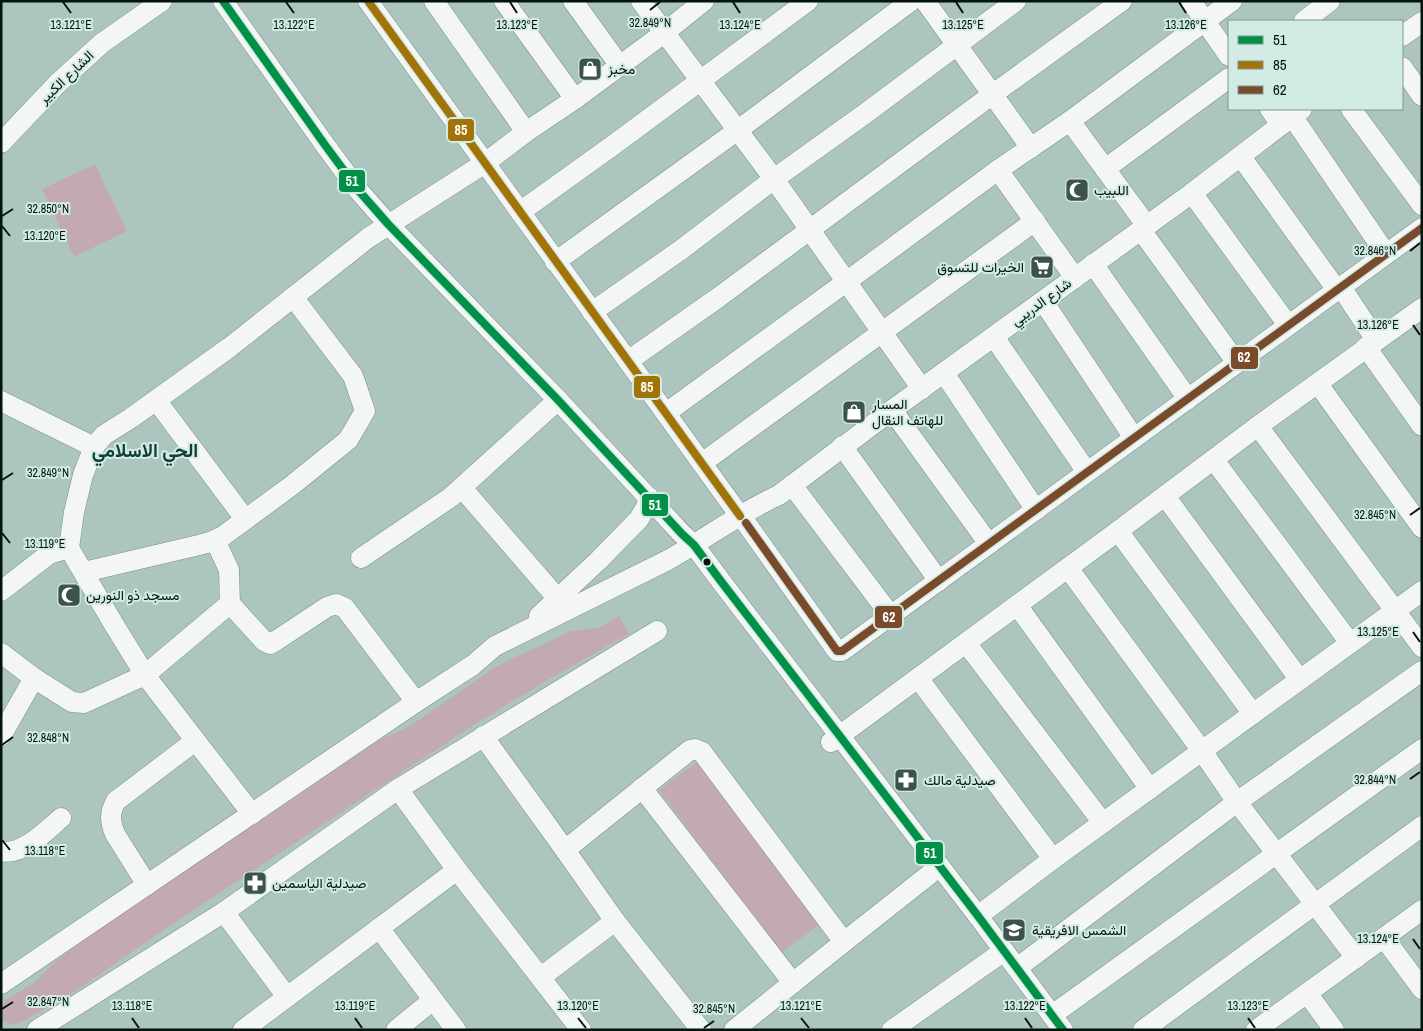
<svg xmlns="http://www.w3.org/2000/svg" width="1423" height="1031" viewBox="0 0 1423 1031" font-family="'Archivo Narrow',Vazirmatn,sans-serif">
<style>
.green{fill:#c3aab2}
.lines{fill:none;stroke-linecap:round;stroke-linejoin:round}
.minor-casing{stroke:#7a8e8a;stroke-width:21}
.minor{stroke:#f3f6f5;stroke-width:20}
.bus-1-casing{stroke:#d3ebe5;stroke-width:11}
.bus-2-casing{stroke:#d3ebe5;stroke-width:11}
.bus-3-casing{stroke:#d3ebe5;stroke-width:11}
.bus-1{stroke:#009047;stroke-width:8}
.bus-2{stroke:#a27306;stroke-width:8}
.bus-3{stroke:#7a4b2a;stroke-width:8}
.ticks{fill:none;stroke:#031310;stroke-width:2}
.bus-dot{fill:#031310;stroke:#d3ebe5;stroke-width:2}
.labels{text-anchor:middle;stroke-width:4;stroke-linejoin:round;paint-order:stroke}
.poi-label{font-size:14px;fill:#031310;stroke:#d3ebe5;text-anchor:start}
.street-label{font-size:14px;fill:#031310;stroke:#d3ebe5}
.district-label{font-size:19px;font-weight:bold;fill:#103e36;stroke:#d3ebe5}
.ticks-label{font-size:12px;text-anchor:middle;fill:#031310;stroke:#d3ebe5;stroke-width:4;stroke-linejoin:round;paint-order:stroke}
.line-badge{stroke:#d3ebe5;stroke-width:2}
.badge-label{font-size:14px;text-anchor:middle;font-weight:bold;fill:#fff}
</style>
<rect width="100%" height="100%" fill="#acc6bf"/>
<g class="green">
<polygon points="95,164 127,231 74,257 42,189"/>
<polygon points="619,616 629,634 546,681 474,725 177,921 80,988 24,1021 12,1025 1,1020 1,1006 7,999 34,983 55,962 80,942 376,741 396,733 419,720 495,667 571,631 598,628"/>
<polygon points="697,762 819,925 781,953 659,790"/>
</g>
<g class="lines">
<g class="minor-casing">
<g id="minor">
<polyline points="223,1 325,145 359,191 388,224 558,400 682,534 694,545 720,580 978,916 1063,1030"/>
<polyline points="368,1 740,516"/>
<polyline points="434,1 526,132"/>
<polyline points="504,1 575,99"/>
<polyline points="573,1 620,66"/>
<polyline points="641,1 774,179 922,389"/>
<polyline points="925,1 1031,148"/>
<polyline points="1191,1 1229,56"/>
<polyline points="1304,21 1330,1"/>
<polyline points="1402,36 1422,22"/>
<polyline points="1402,67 1422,96"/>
<polyline points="1270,109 1281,125"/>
<polyline points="1351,109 1422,205"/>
<polyline points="1292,116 1386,254"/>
<polyline points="1070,121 1147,226"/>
<polyline points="1,143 58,83 102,43 162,1"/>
<polyline points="1241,157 1337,290"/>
<polyline points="1105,169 1229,78"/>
<polyline points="998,170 1075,278"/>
<polyline points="1192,193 1288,325"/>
<polyline points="520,212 612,146 808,1"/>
<polyline points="1141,230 1237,363"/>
<polyline points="555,262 738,130 911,1"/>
<polyline points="1093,264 1188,399"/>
<polyline points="1341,287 1376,340"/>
<polyline points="1043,301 1134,438"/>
<polyline points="592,312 682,249 774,179 866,113 1016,1"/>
<polyline points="994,337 1087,472"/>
<polyline points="1366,347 1422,426"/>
<polyline points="628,361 719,297 993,94 1122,1"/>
<polyline points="944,373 1036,510"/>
<polyline points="1318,384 1422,528"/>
<polyline points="156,400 245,519"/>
<polyline points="1,401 94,447"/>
<polyline points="892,410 989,544"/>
<polyline points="666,413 846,282 998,170 1070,121 1232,1"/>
<polyline points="1258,426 1422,647"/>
<polyline points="842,446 939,581"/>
<polyline points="1214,460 1350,643"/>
<polyline points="702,463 1035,221"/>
<polyline points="792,485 891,616"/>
<polyline points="462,488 558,599"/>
<polyline points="1165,496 1300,680"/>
<polyline points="746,523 837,651 842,651 1422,228"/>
<polyline points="1118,531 1253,714"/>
<polyline points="215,540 229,570 230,606"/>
<polyline points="361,558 451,497 558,400"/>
<polyline points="1068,568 1202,751 1237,802 1356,958"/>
<polyline points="84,572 199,545 210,542 223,536 291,486 348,440 365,411 353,376 293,297"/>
<polyline points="1,591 49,554 69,548"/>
<polyline points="1017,605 1150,789"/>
<polyline points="539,616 599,560 639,519 646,507 649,497"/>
<polyline points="966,643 1103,823"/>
<polyline points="1,653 34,678 72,702 84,703 145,675 227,606 233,607 264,641 270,644 277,640 327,607 336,604 345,608 416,702"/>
<polyline points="918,678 1053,859"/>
<polyline points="1,736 34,678"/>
<polyline points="483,736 565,850 615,921 701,1030"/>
<polyline points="831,742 1118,531 1258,426 1422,308"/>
<polyline points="642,788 793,983"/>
<polyline points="398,789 457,870 581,1030"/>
<polyline points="252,814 145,675 113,623 69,548 74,512 83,475 94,447 104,435 131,418 230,347 368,238 485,163 526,132 575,99 664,33 704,1"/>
<polyline points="565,850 690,750 695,749 702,752 844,942 734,1030"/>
<path d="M1 851C21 857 47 830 61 818"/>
<path d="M147 885 115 834C110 822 109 813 116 801L195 741"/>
<polyline points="224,912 287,997"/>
<polyline points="978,916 1053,859 1422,591"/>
<polyline points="379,928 456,1030"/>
<polyline points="1384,938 1422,989"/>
<polyline points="844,942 930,874"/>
<polyline points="1017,968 1237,802 1422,671"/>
<polyline points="541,977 615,921"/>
<path d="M1 984 416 702 473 665 495 646 666 561C704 540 739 513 779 495L892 410 1192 193 1302 109"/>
<polyline points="1307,993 1334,1030"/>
<polyline points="1052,1015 1422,749"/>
<polyline points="37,1030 224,912 398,789 657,631"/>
<polyline points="243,1030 457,870"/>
<polyline points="396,1030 433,1000"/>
<polyline points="892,1030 1004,951"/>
<polyline points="1143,1030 1422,826"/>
<polyline points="1256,1030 1422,910"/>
</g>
</g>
<use href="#minor" class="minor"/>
<g class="bus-1-casing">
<polyline id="bus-1" points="223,1 325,145 359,191 388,224 558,400 682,534 694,545 720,580 978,916 1063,1030"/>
</g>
<g class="bus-2-casing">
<polyline id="bus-2" points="368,1 740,516"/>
</g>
<g class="bus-3-casing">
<polyline id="bus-3" points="746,523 837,651 842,651 1422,228"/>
</g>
<use href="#bus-1" class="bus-1"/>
<use href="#bus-2" class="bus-2"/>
<use href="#bus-3" class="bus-3"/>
</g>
<path class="ticks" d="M63 2 71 13M286 2 294 13M510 2 517 13M733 2 740 13M956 2 963 13M1179 2 1186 13M650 10 660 2M2 216 13 209M2 226 10 236M1410 251 1420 243M1413 325 1420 335M2 480 13 473M1410 515 1420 508M2 533 10 543M1413 632 1420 642M2 745 13 737M1410 779 1420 772M2 840 10 850M1413 939 1420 949M2 1009 13 1002M132 1018 139 1028M355 1018 362 1028M578 1018 586 1028M801 1018 809 1028M1025 1018 1032 1028M1248 1018 1255 1028M704 1028 714 1021"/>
<defs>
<g id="shop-square" transform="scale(1.25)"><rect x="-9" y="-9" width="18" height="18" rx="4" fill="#3e524d" stroke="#d3ebe5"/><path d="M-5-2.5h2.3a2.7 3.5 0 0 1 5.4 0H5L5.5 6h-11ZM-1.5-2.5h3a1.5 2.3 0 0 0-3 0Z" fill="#fff"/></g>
<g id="mosque-square" transform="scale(1.25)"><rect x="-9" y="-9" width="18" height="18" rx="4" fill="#3e524d" stroke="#d3ebe5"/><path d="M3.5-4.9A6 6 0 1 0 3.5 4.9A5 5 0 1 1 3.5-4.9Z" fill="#fff"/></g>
<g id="supermarket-square" transform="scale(1.25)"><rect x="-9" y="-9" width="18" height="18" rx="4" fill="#3e524d" stroke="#d3ebe5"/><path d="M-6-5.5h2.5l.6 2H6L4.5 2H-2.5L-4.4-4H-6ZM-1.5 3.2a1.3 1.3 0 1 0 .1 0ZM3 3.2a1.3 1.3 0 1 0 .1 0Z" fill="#fff"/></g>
<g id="pharmacy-square" transform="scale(1.25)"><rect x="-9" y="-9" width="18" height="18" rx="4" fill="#3e524d" stroke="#d3ebe5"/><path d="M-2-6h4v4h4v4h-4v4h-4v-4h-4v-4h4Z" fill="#fff"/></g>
<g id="school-square" transform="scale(1.25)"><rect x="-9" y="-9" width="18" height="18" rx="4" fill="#3e524d" stroke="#d3ebe5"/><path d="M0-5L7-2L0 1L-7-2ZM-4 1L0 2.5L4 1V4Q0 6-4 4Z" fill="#fff"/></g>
</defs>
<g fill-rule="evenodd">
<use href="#shop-square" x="590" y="69"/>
<use href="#mosque-square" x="1077" y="190"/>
<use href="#supermarket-square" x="1042" y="267"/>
<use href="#shop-square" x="854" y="412"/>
<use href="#mosque-square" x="69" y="595"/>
<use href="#pharmacy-square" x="906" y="780"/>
<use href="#pharmacy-square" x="255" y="883"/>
<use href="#school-square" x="1014" y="930"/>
</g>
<circle class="bus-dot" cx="707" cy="562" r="4.5"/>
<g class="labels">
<g class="poi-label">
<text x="608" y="74">مخبز</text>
<text x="1094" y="195">اللبيب</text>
<text x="1024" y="272" text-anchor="end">الخيرات للتسوق</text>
<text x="872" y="409">المسار<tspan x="872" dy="16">للهاتف النقال</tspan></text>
<text x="86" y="600">مسجد ذو النورين</text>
<text x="924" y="785">صيدلية مالك</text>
<text x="272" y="888">صيدلية الياسمين</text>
<text x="1032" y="935">الشمس الافريقية</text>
</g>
<g class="street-label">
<text transform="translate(66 77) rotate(-44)" y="5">الشارع الكبير</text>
<text transform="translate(1041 302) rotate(-36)" y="5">شارع الدريبي</text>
</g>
<g class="district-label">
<text x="145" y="457">الحي الاسلامي</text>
</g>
</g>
<g class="ticks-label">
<text x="650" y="27">32.849°N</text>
<text x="71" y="29">13.121°E</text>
<text x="294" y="29">13.122°E</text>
<text x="517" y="29">13.123°E</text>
<text x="740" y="29">13.124°E</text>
<text x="963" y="29">13.125°E</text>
<text x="1186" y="29">13.126°E</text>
<text x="48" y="213">32.850°N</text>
<text x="45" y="240">13.120°E</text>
<text x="1375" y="255">32.846°N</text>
<text x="1378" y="329">13.126°E</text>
<text x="48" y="477">32.849°N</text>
<text x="1375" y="519">32.845°N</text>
<text x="45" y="548">13.119°E</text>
<text x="1378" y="636">13.125°E</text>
<text x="48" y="742">32.848°N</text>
<text x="1375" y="784">32.844°N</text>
<text x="45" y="855">13.118°E</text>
<text x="1378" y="943">13.124°E</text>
<text x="48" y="1006">32.847°N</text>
<text x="132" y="1010">13.118°E</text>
<text x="355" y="1010">13.119°E</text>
<text x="578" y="1010">13.120°E</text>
<text x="801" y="1010">13.121°E</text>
<text x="1025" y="1010">13.122°E</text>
<text x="1248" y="1010">13.123°E</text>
<text x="714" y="1013">32.845°N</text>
</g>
<g class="line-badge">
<rect x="447" y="118" width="28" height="24" rx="5" fill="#a27306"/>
<rect x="338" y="169" width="28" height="24" rx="5" fill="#009047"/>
<rect x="1230" y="346" width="29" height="24" rx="5" fill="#7a4b2a"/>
<rect x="633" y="375" width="28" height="24" rx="5" fill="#a27306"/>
<rect x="641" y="493" width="28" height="24" rx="5" fill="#009047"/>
<rect x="874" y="605" width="29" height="24" rx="5" fill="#7a4b2a"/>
<rect x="915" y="841" width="29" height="24" rx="5" fill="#009047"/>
</g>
<g class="badge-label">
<text x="461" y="135">85</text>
<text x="352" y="186">51</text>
<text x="1244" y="362">62</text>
<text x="647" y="392">85</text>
<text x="655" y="510">51</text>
<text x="889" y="622">62</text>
<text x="930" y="858">51</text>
</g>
<rect width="1423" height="1031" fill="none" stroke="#031310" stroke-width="5"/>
<rect x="1228" y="20" width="175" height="90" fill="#d3ebe5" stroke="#809590"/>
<rect x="1238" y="36" width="25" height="8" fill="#009047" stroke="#809590"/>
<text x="1273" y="45" font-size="15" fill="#031310">51</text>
<rect x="1238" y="61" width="25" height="8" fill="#a27306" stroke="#809590"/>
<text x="1273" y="70" font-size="15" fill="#031310">85</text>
<rect x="1238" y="86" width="25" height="8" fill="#7a4b2a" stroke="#809590"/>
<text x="1273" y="95" font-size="15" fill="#031310">62</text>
</svg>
